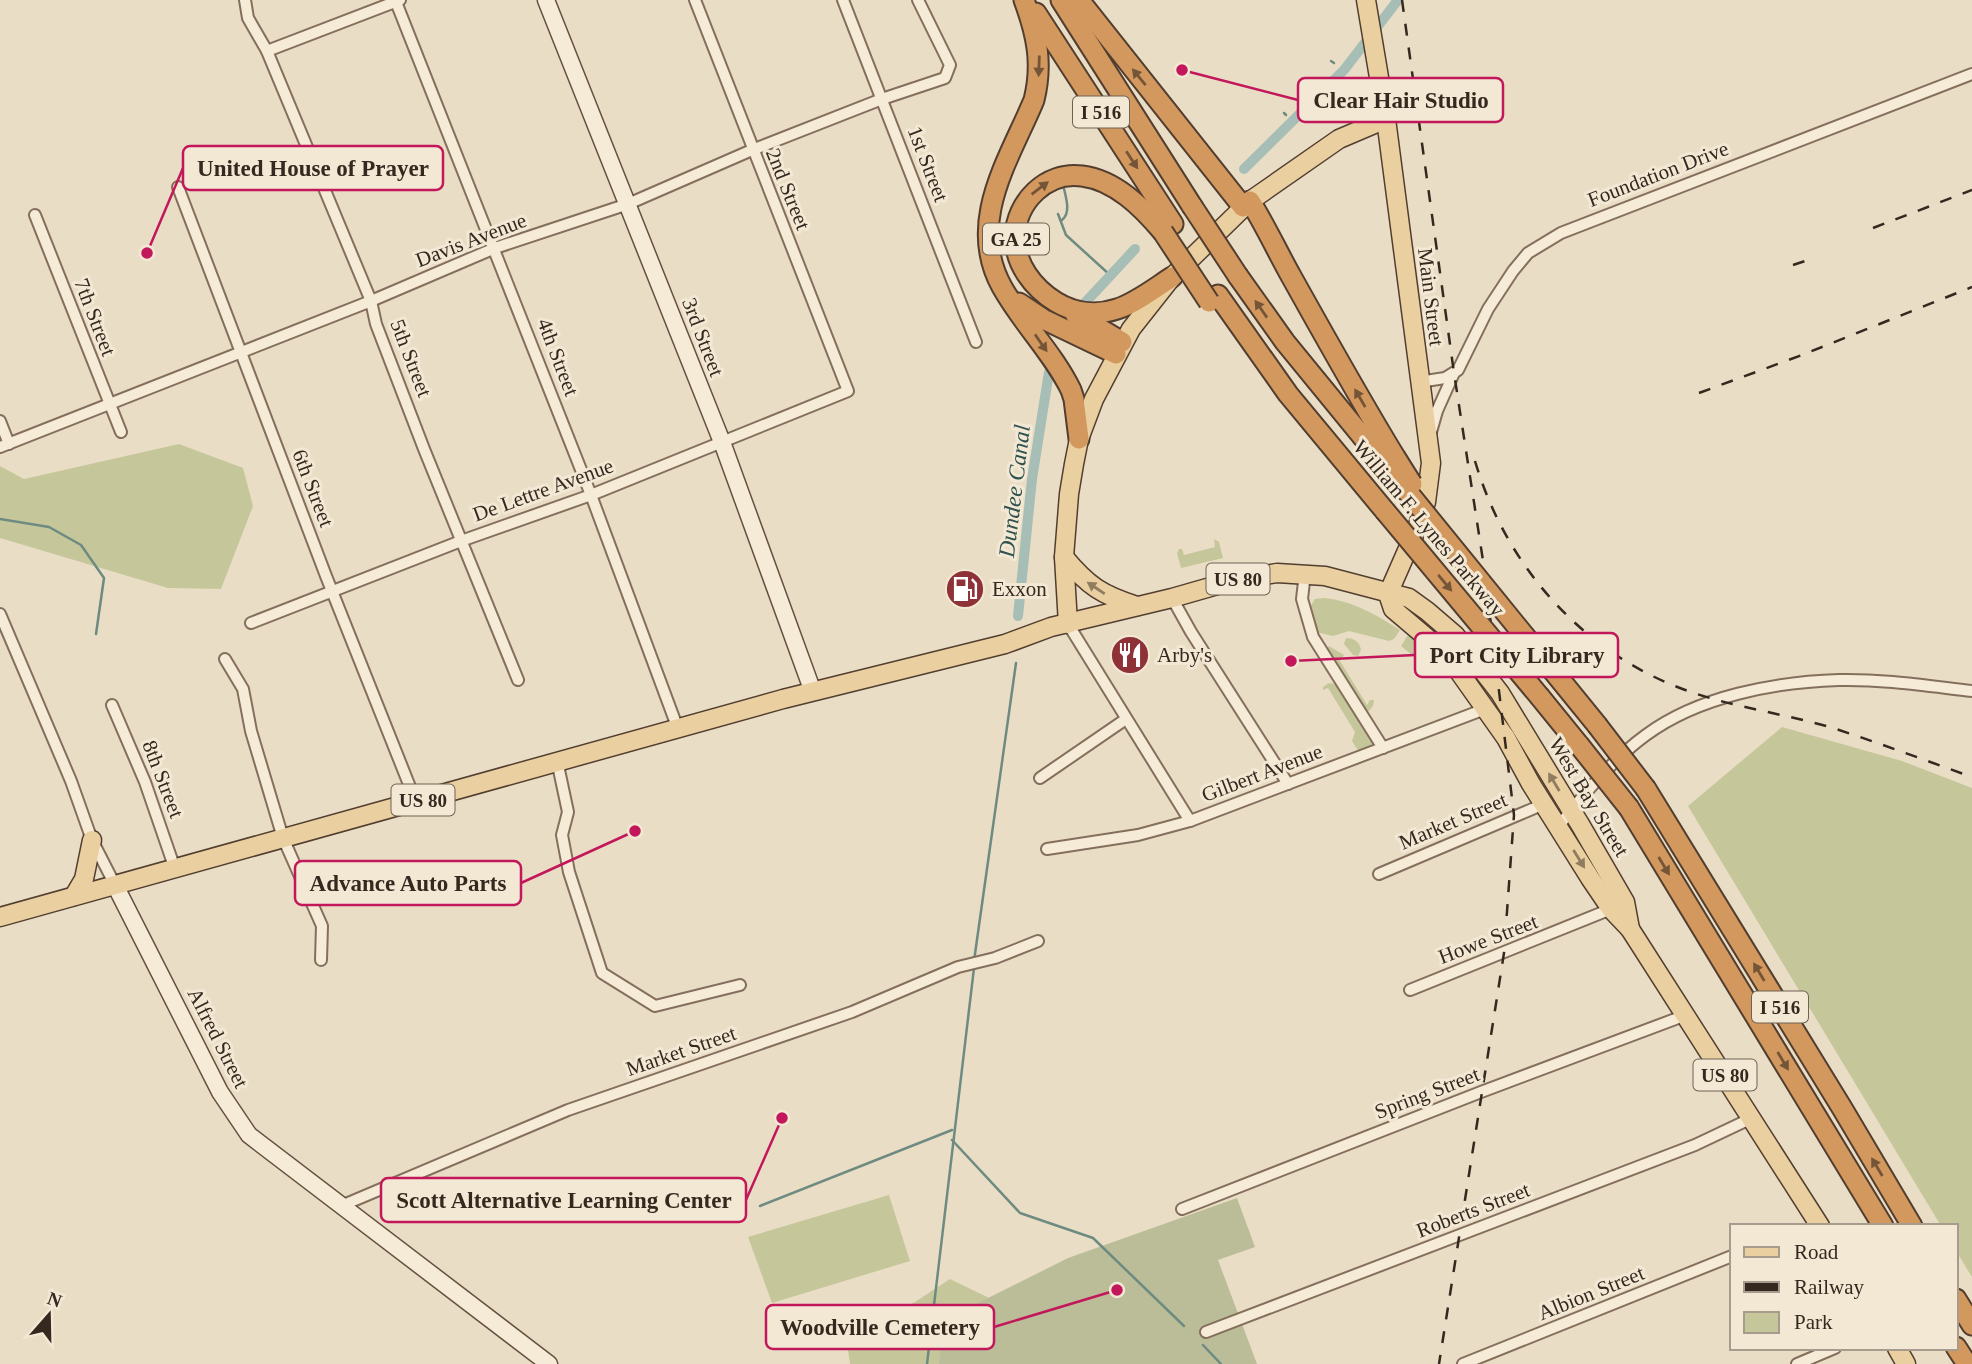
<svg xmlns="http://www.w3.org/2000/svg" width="1972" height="1364" viewBox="0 0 1972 1364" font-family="'Times New Roman',serif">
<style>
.green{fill:#c5c79a}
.cemetery{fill:#bbbd98}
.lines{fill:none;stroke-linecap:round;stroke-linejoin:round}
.stream{stroke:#6e8b82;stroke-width:2.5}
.canal{stroke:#a6beb6;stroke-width:10}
.street-casing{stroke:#846f5d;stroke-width:14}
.secondary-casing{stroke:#665040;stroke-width:19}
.primary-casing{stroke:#523e30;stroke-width:21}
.highway-casing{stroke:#523e30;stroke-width:23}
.street{stroke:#f6ebd7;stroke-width:10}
.secondary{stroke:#f6ebd7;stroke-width:16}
.primary{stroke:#eacfa0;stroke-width:18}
.highway{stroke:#d2985d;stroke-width:19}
.rail{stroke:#35281f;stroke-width:2.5;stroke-dasharray:12 12;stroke-linecap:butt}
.highway-bridge-casing{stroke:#523e30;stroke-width:23;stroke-linecap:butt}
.highway-bridge{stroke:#d2985d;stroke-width:19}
.oneway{fill:#745538}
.oneway2{fill:#907c60}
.labels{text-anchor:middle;stroke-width:6;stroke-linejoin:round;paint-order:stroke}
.shield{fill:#f2e8d4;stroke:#6e6255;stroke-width:2}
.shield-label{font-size:19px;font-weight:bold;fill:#35281f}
.street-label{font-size:21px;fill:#35281f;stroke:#f2e8d4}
.poi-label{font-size:21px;fill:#35281f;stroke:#f2e8d4;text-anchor:start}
.water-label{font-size:23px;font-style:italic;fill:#30534f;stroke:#f2e8d4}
.leader{fill:none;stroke:#c2185b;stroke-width:2.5}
.callout-dot{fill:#c2185b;stroke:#f2e8d4;stroke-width:2.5}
.callout{fill:#f2e8d4;stroke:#c2185b;stroke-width:2.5}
.callout-label{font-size:23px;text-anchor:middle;font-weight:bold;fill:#35281f}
</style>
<rect width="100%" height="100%" fill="#eaddc5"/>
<g class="green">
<polygon points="179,444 243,468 253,506 221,589 168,588 0,538 0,466 24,479"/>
<polygon points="1214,539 1219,542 1223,558 1181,568 1177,553 1179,549 1182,549 1184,555 1215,547"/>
<path d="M1323 598C1351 600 1377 615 1400 630L1394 639 1389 641 1349 631 1333 636 1316 632 1310 607 1315 599Z"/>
<polygon points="1398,600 1436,626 1471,665 1468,667 1415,622"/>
<polygon points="1408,635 1432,656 1444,672 1436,676 1437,672 1431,668 1435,663 1425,656 1418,660 1401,646"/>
<path d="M1346 638C1354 638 1360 642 1361 650L1358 656 1353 655 1344 644Z"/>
<polygon points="1329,646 1344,655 1340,661 1367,705 1370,700 1374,700 1373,706 1368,712 1326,649"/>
<polygon points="1329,683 1336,684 1373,741 1371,747 1362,751 1357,749 1352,741 1355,732 1328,688 1323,690 1323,687"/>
<polygon points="1782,727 1902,761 1972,788 1972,1277 1956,1251 1956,1226 1941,1226 1688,806"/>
<polygon points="889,1195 910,1261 772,1303 748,1237"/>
<polygon points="950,1279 1014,1310 1018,1364 850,1364 846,1336 915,1302"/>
</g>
<polygon class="cemetery" points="1237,1198 1255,1247 1218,1260 1257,1364 939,1364 944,1320 1068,1258"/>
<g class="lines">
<g class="stream">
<polyline points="1331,61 1334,63"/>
<polyline points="1308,86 1311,90"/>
<polyline points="1284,113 1286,115"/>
<polyline points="1058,214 1066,235 1110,275"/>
<path d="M1062 220C1072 212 1065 195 1063 184"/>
<polyline points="0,519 49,527 81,545 104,578 96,634"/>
<polyline points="974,961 1016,663"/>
<polyline points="952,1140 1020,1213 1093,1238 1184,1326"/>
<polyline points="760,1206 952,1130"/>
<polyline points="1203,1345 1221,1364"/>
<polyline points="927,1364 974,968"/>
</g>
<g class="canal">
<polyline points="1244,169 1344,70 1398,0"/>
<polyline points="1082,306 1135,249"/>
<polyline points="1018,616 1032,479 1049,372"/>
</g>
<g class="street-casing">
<g id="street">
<polyline points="245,0 248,18 267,51 371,301 376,324 424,449 518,680"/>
<polyline points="843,0 976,342"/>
<polyline points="396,2 591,495 678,729"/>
<polyline points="267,51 400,0"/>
<polyline points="178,187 326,576 416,802"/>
<polyline points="35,215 121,432"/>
<polyline points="1419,382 1445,378 1458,370 1488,309 1513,271 1528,253 1561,233 1972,74"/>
<polyline points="0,421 9,444"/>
<polyline points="1431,432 1437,411 1454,373"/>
<polyline points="0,447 371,301 495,248 628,204 752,150 882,99 945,78 950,65 918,0"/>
<polyline points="1305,573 1302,599 1313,637 1383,748"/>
<polyline points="1172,598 1191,632 1288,784"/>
<polyline points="0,614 71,781 92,840 115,885"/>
<polyline points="251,623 461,541 591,495 848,391 695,0"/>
<polyline points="1068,624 1190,821"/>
<polyline points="225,659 243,689 251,731 283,838 322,926 321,960"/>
<polyline points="112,705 145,782 175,869"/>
<polyline points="561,762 559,770 568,812 562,835 569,872 602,973 655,1006 740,985"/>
<polyline points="1040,778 1126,719"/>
<path d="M1558 827C1584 794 1613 759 1646 735 1699 696 1775 682 1839 680 1883 679 1928 686 1972 691"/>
<polyline points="1047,849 1138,835 1190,821 1485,709"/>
<polyline points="1379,874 1544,804"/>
<polyline points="1410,990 1611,909"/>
<polyline points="341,1206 568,1110 852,1012 958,967 995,958 1038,941"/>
<polyline points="1182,1209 1481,1092 1686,1015"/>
<polyline points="1206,1332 1695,1145 1752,1118"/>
<polyline points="1463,1364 1732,1256"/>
<polyline points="1797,1364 1835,1348"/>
</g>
</g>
<g class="secondary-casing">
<g id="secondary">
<polyline points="546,0 722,442 813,692"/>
<polyline points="115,885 220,1092 249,1135 549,1364"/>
</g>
</g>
<g class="primary-casing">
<g id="primary">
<polyline points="1366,0 1386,119 1431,463 1426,502 1417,528 1388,594 1393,609 1426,637 1455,666 1506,738 1531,784 1590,878 1611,909 1630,929 1820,1226"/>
<path d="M1064 557C1088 586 1102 595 1137 606"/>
<polyline points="1068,624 1064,557 1069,494 1074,464 1079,439 1094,399 1131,329 1172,277 1250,201 1339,139 1386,119"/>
<polyline points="74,896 84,879 92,840"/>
<polyline points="0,917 783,699 1005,644 1051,627 1172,598 1235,580 1277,573 1325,576 1409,598 1427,611 1455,635 1500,693 1581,826 1625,902 1630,929"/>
<polyline points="1897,1348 1906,1364"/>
</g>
</g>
<g class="highway-casing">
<g id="highway">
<path d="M1024 0C1037 35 1043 64 1034 100 1009 160 966 222 1002 287 1022 323 1053 353 1071 390L1074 399 1079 439"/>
<polyline points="1061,0 1192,206"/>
<polyline points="1079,0 1243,207"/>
<polyline points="1036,13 1173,224"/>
<path d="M1250 201C1265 225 1277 251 1291 276 1325 337 1359 398 1395 457"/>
<path d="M1163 232C1142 207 1115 180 1082 176 1046 171 1016 202 1015 237 1015 264 1033 288 1056 302 1074 313 1096 316 1117 309 1136 303 1155 288 1172 277"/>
<polyline points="1238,276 1285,342 1393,474"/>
<polyline points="1218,295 1288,394 1385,511"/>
<polyline points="1019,303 1043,319 1116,354"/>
<polyline points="1075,314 1122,342"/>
<polyline points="1532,645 1597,725"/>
<polyline points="1540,697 1579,745"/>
<polyline points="1646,789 1842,1108 1912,1226"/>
<polyline points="1629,808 1883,1226"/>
<polyline points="1956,1299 1972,1325"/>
<polyline points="1956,1347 1967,1364"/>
</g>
</g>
<use href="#street" class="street"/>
<use href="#secondary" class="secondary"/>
<use href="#primary" class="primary"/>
<use href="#highway" class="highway"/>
<g class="rail">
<polyline points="1402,0 1454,373 1484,567 1514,815 1504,953 1439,1364"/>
<polyline points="1873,228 1972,190"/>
<polyline points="1793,265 1814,258"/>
<polyline points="1699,393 1802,355 1972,287"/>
<path d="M1475 461C1507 570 1588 659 1697 694 1743 709 1791 715 1836 729 1882 744 1927 761 1972 777"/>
</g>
<g class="highway-bridge-casing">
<g id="highway-bridge">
<polyline points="1192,206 1238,276"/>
<polyline points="1163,232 1209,302"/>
<polyline points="1395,457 1412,484"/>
<polyline points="1393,474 1532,645"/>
<polyline points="1385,511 1540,697"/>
<polyline points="1597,725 1646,789"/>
<polyline points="1579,745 1629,808"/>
</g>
</g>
<use href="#highway-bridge" class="highway-bridge"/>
</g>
<defs><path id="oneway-solid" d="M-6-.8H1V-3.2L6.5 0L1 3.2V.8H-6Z" transform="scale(1.75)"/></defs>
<g class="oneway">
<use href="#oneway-solid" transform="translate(1039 66) rotate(92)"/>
<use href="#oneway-solid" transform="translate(1139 77) rotate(-129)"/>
<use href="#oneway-solid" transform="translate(1132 160) rotate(57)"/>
<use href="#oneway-solid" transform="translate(1040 188) rotate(-37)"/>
<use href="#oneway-solid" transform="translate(1261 309) rotate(-125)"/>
<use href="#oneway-solid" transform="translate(1041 343) rotate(55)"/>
<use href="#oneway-solid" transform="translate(1360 398) rotate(-120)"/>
<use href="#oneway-solid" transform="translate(1445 583) rotate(50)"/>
<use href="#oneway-solid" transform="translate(1664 866) rotate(59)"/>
<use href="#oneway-solid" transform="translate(1759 972) rotate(-121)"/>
<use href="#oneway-solid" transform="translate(1783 1061) rotate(59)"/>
<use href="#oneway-solid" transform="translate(1877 1167) rotate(-121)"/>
</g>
<g class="oneway2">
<use href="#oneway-solid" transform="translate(1096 588) rotate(-146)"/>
<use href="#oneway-solid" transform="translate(1554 782) rotate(-121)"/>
<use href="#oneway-solid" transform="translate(1579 859) rotate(58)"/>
</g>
<defs>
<g id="fuel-disc" transform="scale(2.0125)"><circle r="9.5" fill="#8e3238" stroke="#f2e8d4"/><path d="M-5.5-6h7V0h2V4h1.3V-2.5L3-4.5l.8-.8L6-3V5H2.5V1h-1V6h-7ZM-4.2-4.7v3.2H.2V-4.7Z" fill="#fff"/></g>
<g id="restaurant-disc" transform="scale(2.0125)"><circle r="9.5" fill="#8e3238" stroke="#f2e8d4"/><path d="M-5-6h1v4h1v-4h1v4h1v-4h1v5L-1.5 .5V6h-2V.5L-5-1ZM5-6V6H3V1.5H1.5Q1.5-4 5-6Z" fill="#fff"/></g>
</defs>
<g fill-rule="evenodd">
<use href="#fuel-disc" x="965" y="589"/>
<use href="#restaurant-disc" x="1130" y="655"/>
</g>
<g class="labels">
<g class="shield">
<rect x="1073" y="96.5" width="56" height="31" rx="5"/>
<rect x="983" y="223.5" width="66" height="31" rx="5"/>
<rect x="1206.5" y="563.5" width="63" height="31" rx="5"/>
<rect x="391.5" y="784.5" width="63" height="31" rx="5"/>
<rect x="1752" y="991.5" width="56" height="31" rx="5"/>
<rect x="1693.5" y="1059.5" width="63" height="31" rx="5"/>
</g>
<g class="shield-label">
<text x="1101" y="119">I 516</text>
<text x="1016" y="246">GA 25</text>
<text x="1238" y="586">US 80</text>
<text x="423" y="807">US 80</text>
<text x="1780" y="1014">I 516</text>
<text x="1725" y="1082">US 80</text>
</g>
<g class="street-label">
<text transform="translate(928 164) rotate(69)" y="7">1st Street</text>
<text transform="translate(1658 174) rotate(-21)" y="7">Foundation Drive</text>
<text transform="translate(788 189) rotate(68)" y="7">2nd Street</text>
<text transform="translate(471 240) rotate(-21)" y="7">Davis Avenue</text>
<text transform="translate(1431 297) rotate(83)" y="7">Main Street</text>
<text transform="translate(95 317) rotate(69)" y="7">7th Street</text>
<text transform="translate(703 337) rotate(69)" y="7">3rd Street</text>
<text transform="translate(558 357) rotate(69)" y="7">4th Street</text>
<text transform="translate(411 358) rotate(69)" y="7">5th Street</text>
<text transform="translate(313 488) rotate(69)" y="7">6th Street</text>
<text transform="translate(543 490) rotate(-20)" y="7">De Lettre Avenue</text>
<text transform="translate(1429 528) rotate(50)" y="7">William F. Lynes Parkway</text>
<text transform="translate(1262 773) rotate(-21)" y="7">Gilbert Avenue</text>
<text transform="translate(163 779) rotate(69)" y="7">8th Street</text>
<text transform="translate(1589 797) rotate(59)" y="7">West Bay Street</text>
<text transform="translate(1453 821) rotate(-23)" y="7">Market Street</text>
<text transform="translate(1488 939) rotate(-21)" y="7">Howe Street</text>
<text transform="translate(218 1038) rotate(63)" y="7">Alfred Street</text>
<text transform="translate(681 1051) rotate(-19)" y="7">Market Street</text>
<text transform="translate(1427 1093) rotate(-21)" y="7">Spring Street</text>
<text transform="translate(1473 1210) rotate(-21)" y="7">Roberts Street</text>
<text transform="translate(1591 1293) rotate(-22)" y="7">Albion Street</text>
</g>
<g class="poi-label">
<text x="992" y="596">Exxon</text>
<text x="1157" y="662">Arby's</text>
</g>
<g class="water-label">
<text transform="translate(1014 491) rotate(-83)" y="8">Dundee Canal</text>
</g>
</g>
<path class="leader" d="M1182 70L1298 100M147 253L183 168M1291 661L1415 655M635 831L521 883M782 1118L746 1200M1117 1290L994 1327"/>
<g class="callout-dot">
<circle cx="1182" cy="70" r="7"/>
<circle cx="147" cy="253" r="7"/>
<circle cx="1291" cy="661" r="7"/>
<circle cx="635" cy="831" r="7"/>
<circle cx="782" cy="1118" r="7"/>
<circle cx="1117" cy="1290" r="7"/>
</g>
<g class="callout">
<rect x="1298" y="78" width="205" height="44" rx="7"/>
<rect x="183" y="146" width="260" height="44" rx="7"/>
<rect x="1415" y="633" width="203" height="44" rx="7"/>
<rect x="295" y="861" width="226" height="44" rx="7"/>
<rect x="381" y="1178" width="365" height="44" rx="7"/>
<rect x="766" y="1305" width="228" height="44" rx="7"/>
</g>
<g class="callout-label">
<text x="1401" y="108">Clear Hair Studio</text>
<text x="313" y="176">United House of Prayer</text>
<text x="1517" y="663">Port City Library</text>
<text x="408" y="891">Advance Auto Parts</text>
<text x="564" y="1208">Scott Alternative Learning Center</text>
<text x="880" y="1335">Woodville Cemetery</text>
</g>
<rect x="1730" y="1224" width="228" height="126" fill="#f2e8d4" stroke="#a69b8c" stroke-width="2"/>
<rect x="1744" y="1247" width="35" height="10" fill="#eacfa0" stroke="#a69b8c" stroke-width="2"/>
<text x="1794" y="1259" font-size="21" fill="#35281f">Road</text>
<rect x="1744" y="1282" width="35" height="10" fill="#35281f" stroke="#a69b8c" stroke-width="2"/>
<text x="1794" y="1294" font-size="21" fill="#35281f">Railway</text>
<rect x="1744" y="1312" width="35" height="21" fill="#c5c79a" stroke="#a69b8c" stroke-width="2"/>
<text x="1794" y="1329" font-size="21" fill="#35281f">Park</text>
<g transform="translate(49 1315) rotate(20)" stroke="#f2e8d4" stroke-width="5" paint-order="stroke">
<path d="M0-5L12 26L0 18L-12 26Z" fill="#35281f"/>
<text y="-10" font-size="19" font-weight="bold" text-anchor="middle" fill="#35281f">N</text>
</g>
</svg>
